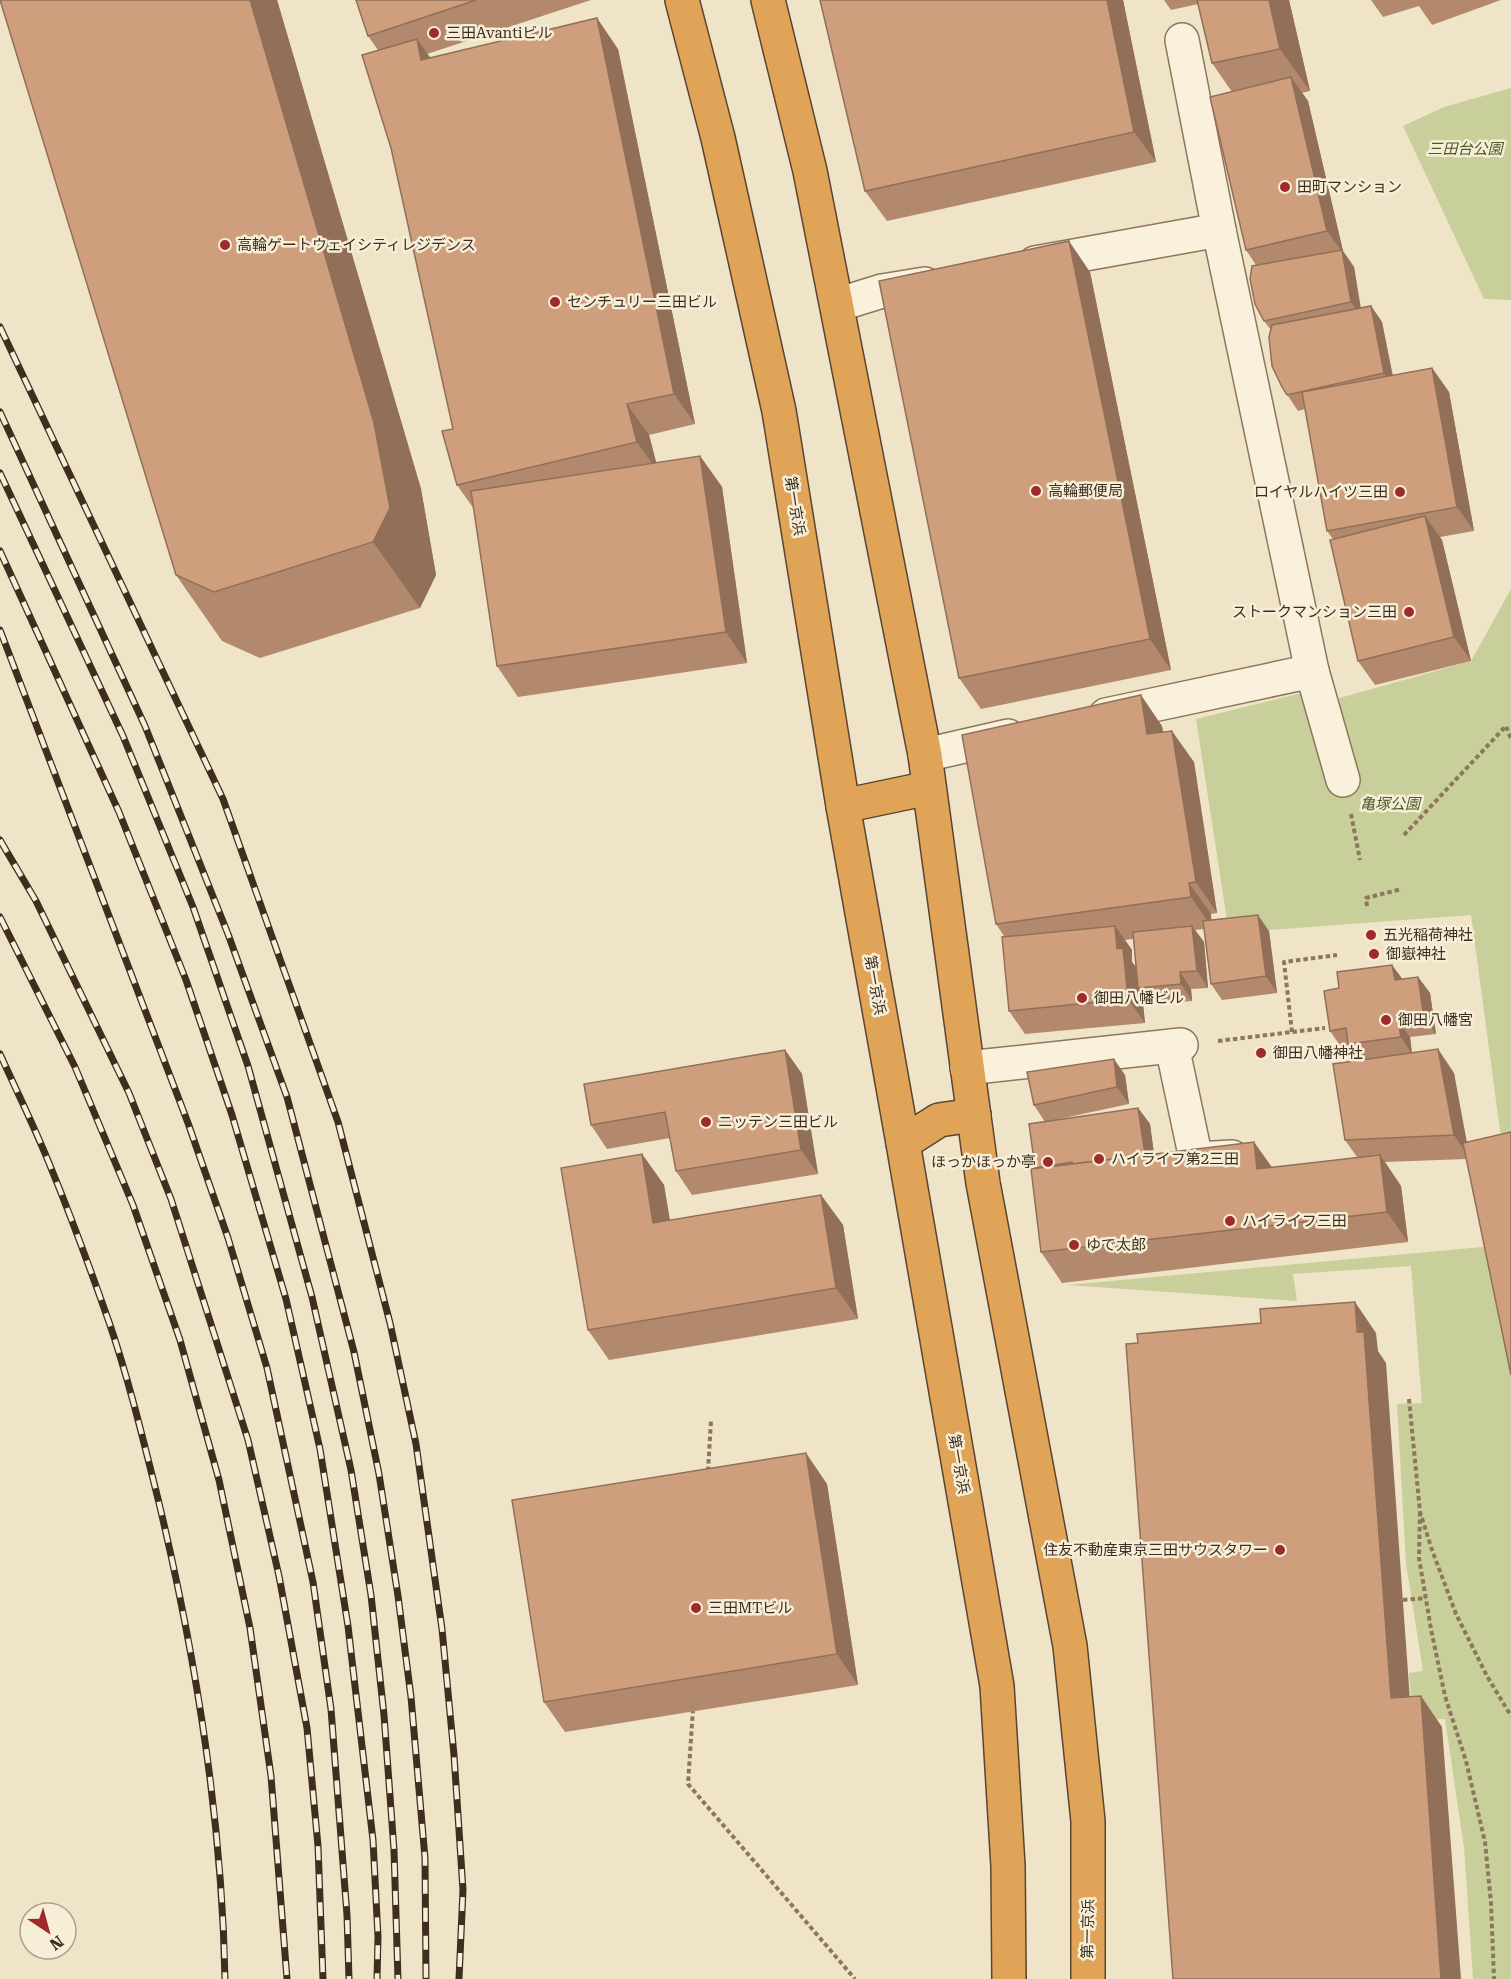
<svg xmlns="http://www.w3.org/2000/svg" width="1511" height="1979" viewBox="0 0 1511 1979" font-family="'Roboto Serif','Noto Sans JP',serif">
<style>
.green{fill:#c9cf9b}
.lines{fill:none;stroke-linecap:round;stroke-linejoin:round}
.minor-casing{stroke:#8d765c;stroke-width:36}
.highway-casing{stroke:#5b4430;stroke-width:36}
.path{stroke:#8d765c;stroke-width:4;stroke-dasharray:4.5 3;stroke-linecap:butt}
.minor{stroke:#faf1dc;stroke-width:33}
.highway{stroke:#e0a458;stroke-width:33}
.rail-casing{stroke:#3d2e20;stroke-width:7}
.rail{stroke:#f7eed8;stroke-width:4.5;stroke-dasharray:14;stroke-linecap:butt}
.wall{fill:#b2896c;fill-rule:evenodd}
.shaded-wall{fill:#916f58}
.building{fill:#cf9f7d;stroke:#916f58;stroke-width:1.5}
.poi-dot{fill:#9e2a2b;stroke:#f7eed8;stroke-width:2}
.labels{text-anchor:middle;stroke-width:5;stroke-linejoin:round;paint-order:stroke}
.poi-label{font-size:15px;fill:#3d2e20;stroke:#f7eed8;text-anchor:start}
.park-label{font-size:15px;font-style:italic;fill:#4d5a26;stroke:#f7eed8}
.street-label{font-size:15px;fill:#3d2e20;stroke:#f7eed8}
</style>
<rect width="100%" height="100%" fill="#f0e4c8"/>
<g class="green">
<polygon points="1511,88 1511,300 1484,299 1403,126 1444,107"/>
<polygon points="1511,589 1511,1159 1504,1160 1471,915 1229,933 1196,719 1302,693 1322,703 1471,661"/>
<polygon points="1493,1246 1511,1329 1511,1979 1473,1979 1464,1848 1445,1719 1413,1720 1409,1673 1423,1671 1406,1564 1397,1404 1422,1403 1411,1266 1293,1274 1297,1301 1067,1285"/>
</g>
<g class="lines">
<g class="minor-casing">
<g id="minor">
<polyline points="1182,40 1219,230"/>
<polyline points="1035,263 1219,230 1312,671 1106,715"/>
<polyline points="837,305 882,291 925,284"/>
<polyline points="1312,671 1343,780"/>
<polyline points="925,755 1008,736"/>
<polyline points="1172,1046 1196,1159 1232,1157"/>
<polyline points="967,1068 1181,1045"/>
</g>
</g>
<g class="highway-casing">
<g id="highway">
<polyline points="682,0 718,138 779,411 843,806 903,1143 997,1686 1008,1866 1009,1979"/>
<polyline points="768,0 810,171 925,755 983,1183 1070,1646 1088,1821 1088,1979"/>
<polyline points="843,806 929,788"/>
<polyline points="903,1143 939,1120 974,1115"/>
</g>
</g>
<g class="path">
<polyline points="1351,814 1360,860"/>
<polyline points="1404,835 1506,726 1511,739"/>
<polyline points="1367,906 1366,898 1402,889"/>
<polyline points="1292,1032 1284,962 1337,955"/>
<polyline points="1218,1041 1325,1028"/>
<polyline points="1409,1399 1420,1512 1432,1550 1456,1614 1487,1676 1511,1716"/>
<polyline points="708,1471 711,1421"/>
<polyline points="1420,1512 1419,1558 1431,1629 1445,1696 1466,1761 1485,1842 1491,1903 1494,1979"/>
<polyline points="1403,1600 1426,1598"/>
<polyline points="693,1709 688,1784 855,1979"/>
</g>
<use href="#minor" class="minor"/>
<use href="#highway" class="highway"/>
<g class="rail-casing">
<g id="rail">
<polyline points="0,327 223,799 338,1122 390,1323 416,1444 442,1629 454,1755 463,1890 459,1979"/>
<polyline points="0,412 145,726 228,934 287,1097 354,1352 379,1474 398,1596 411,1697 425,1858 426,1979"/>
<polyline points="0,473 123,736 193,907 248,1066 312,1297 351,1470 371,1595 384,1715 394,1850 398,1979"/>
<polyline points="0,551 119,812 186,980 232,1115 286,1299 320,1449 348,1626 373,1840 378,1937 377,1979"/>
<polyline points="0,630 188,1123 228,1238 267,1368 313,1582 331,1709 347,1915 349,1979"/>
<polyline points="0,840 36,901 129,1093 171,1199 248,1440 279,1576 307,1728 318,1846 323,1979"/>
<polyline points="0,917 75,1067 133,1205 180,1340 219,1480 250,1628 271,1776 287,1979"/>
<path d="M0 1054C17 1092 36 1130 51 1168 72 1219 91 1271 109 1322 129 1380 144 1443 159 1503 196 1658 222 1819 225 1979"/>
</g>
</g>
<use href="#rail" class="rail"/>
</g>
<g class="wall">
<polygon points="0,0 277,0 421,489 436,575 420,608 260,658 222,641 176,575"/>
<polygon points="356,0 591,0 427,54 430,57 618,49 695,424 649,435 656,463 700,456 722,487 747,663 518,697 497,666 474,509 457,485 453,429 378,50 368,36"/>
<polygon points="820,0 1123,0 1156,162 887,221 865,191"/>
<polygon points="1164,0 1289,0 1310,91 1302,93 1308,101 1343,251 1354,267 1361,308 1371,306 1382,322 1393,376 1432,368 1449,392 1474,531 1440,537 1442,540 1471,661 1375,685 1358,661 1333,539 1327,531 1305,409 1298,411 1282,387 1271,330 1264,321 1256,265 1246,250 1232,92 1212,63 1198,4 1171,10"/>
<polygon points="1371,0 1501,0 1432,25 1419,6 1383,17"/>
<polygon points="1090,272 1171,670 981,709 959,678"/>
<path d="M1162 726 1163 732 1194 762 1217 913 1211 914V920L1269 931 1277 993 1222 1000 1211 984 1204 929 1195 930 1204 942 1208 988 1191 989 1192 1001 1149 1004 1142 994 1145 1023 1025 1034 1009 1011 1004 936 996 924ZM1133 939 1136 967 1132 962V950L1125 940Z"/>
<polygon points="1418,977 1430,993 1436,1034 1410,1037 1412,1053 1454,1073 1466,1159 1385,1162 1401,1186 1408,1242 1062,1283 1041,1252 1036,1168 1138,1108 1150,1124 1154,1154 1272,1168 1357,1157 1345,1140 1359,1060 1349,1046 1341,1047 1330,1031 1403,979"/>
<polygon points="785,1050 802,1074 818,1174 692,1195 676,1171 670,1138 607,1149 591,1125"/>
<polygon points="1125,1075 1129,1104 1045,1122 1034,1105"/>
<polygon points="642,1154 664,1185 670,1220 821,1195 843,1225 858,1319 609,1360 588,1330"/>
<polygon points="827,1484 858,1685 565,1732 544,1702"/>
</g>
<g class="shaded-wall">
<polygon points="250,0 277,0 421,489 436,575 420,608 373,542"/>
<polygon points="1107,0 1123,0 1156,162 1134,132"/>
<polygon points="1269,0 1289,0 1310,91 1280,49"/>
<polygon points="597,18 618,49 695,424 674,394"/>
<polygon points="417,39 439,70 421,60"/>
<polygon points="1291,77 1308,101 1343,251 1354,267 1362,318 1351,302 1343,253 1327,231"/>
<polygon points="1069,241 1090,272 1171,670 1150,639"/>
<polygon points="1371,306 1382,322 1395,389 1384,373"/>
<polygon points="1432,368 1449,392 1474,531 1457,507"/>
<polygon points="627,404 649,435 659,473 637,442"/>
<polygon points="700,456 722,487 747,663 726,632"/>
<polygon points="1425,516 1442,540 1471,661 1454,637"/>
<polygon points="1141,695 1162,726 1168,765 1147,734"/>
<polygon points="1172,731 1194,762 1217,913 1196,882"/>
<polygon points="1189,883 1211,914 1212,928 1191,897"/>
<polygon points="1258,915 1269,931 1277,993 1266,976"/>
<polygon points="1115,926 1132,950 1132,962 1140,972 1138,988 1142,994 1145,1023 1128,999 1117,949"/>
<polygon points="1192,926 1204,942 1208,988 1197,971"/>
<polygon points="1392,965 1404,981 1395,980"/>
<polygon points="1180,972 1191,989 1192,1001 1181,984"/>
<polygon points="1418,977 1430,993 1436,1034 1424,1018"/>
<polygon points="1398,1021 1410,1037 1412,1054 1401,1037"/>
<polygon points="1438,1049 1454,1073 1470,1159 1454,1135"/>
<polygon points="785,1050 802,1074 818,1174 801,1150"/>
<polygon points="1114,1059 1125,1075 1129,1104 1117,1087"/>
<polygon points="1138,1108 1150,1124 1157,1177 1146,1161"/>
<polygon points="1254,1142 1276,1173 1257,1169"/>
<polygon points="642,1154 664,1185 675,1253 653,1223"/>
<polygon points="1380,1155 1401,1186 1408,1242 1387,1212"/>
<polygon points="821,1195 843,1225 858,1319 836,1288"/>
<polygon points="1355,1302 1376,1333 1378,1351 1386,1363 1412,1729 1391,1698"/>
<polygon points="806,1453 827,1484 858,1685 837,1654"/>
<polygon points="1421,1696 1442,1727 1461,1979 1441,1979"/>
</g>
<g class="building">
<polygon points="0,0 250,0 374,423 390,508 373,542 214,592 176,575"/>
<polygon points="356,0 476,0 368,36"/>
<polygon points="820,0 1107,0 1134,132 865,191"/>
<polygon points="1197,0 1269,0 1280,49 1212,63"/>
<polygon points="597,18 674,394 627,404 637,442 457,485 442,431 453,429 391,148 362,55 417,39 421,60"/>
<polygon points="1291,77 1327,231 1246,250 1210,97"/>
<polygon points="1069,241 1150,639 959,678 879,281"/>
<polygon points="1342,250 1351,302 1264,321 1255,304 1250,279 1252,266"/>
<polygon points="1371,306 1384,373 1287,395 1282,387 1272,366 1269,337 1272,325"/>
<polygon points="1432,368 1457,507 1327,531 1302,392"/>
<polygon points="700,456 726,632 497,666 471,491"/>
<polygon points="1425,516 1454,637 1358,661 1330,540"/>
<polygon points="1141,695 1147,734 1172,731 1196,882 1189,883 1191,897 996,924 962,735"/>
<polygon points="1258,915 1266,976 1211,984 1203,921"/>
<polygon points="1115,926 1117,949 1123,948 1128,999 1009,1011 1002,937"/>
<polygon points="1192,926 1197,971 1180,972 1181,984 1138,988 1133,932"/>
<polygon points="1392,965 1395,980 1418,977 1424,1018 1398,1021 1401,1037 1348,1044 1346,1028 1330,1031 1324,991 1339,988 1337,972"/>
<polygon points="1438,1049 1454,1135 1345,1140 1333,1064"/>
<polygon points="785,1050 801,1150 676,1171 665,1112 591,1125 584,1084"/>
<polygon points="1114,1059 1117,1087 1034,1105 1027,1072"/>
<polygon points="1138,1108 1145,1155 1073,1164 1072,1162 1035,1168 1029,1124"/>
<polygon points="1511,1132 1511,1375 1463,1143"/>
<polygon points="1254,1142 1257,1169 1380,1155 1387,1212 1041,1252 1031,1169"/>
<polygon points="642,1154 653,1223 821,1195 836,1288 588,1330 561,1168"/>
<polygon points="1355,1302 1357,1332 1364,1332 1391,1698 1421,1696 1441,1979 1173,1979 1126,1344 1138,1343 1137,1334 1261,1323 1260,1309"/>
<polygon points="806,1453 837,1654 544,1702 512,1500"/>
</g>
<g class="poi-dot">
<circle cx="434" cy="33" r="6"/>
<circle cx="1285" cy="187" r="6"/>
<circle cx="225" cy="245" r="6"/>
<circle cx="555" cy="302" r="6"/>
<circle cx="1036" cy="491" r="6"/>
<circle cx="1400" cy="492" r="6"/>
<circle cx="1409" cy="612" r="6"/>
<circle cx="1371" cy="935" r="6"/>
<circle cx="1374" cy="954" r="6"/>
<circle cx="1082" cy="998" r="6"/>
<circle cx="1386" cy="1020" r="6"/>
<circle cx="1261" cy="1053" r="6"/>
<circle cx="706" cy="1122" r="6"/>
<circle cx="1099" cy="1159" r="6"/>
<circle cx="1048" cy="1162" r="6"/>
<circle cx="1230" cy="1221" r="6"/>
<circle cx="1074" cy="1245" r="6"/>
<circle cx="1280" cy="1550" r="6"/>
<circle cx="696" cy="1608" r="6"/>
</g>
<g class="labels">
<g class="poi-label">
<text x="446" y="38">三田Avantiビル</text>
<text x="1297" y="192">田町マンション</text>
<text x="237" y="250">高輪ゲートウェイシティレジデンス</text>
<text x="567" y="307">センチュリー三田ビル</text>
<text x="1048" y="496">高輪郵便局</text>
<text x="1388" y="497" text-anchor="end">ロイヤルハイツ三田</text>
<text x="1397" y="617" text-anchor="end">ストークマンション三田</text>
<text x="1383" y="940">五光稲荷神社</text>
<text x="1386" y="959">御嶽神社</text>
<text x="1094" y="1003">御田八幡ビル</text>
<text x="1398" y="1025">御田八幡宮</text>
<text x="1273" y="1058">御田八幡神社</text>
<text x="718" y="1127">ニッテン三田ビル</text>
<text x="1111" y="1164">ハイライフ第2三田</text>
<text x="1036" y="1167" text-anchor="end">ほっかほっか亭</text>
<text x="1242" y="1226">ハイライフ三田</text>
<text x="1086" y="1250">ゆで太郎</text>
<text x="1268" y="1555" text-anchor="end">住友不動産東京三田サウスタワー</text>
<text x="708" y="1613">三田MTビル</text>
</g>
<g class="park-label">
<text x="1465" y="154">三田台公園</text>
<text x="1390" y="809">亀塚公園</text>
</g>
<g class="street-label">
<text transform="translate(795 506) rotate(81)" y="5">第一京浜</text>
<text transform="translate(875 985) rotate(80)" y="5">第一京浜</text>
<text transform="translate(959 1464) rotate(80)" y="5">第一京浜</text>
<text transform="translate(1088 1929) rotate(-89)" y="5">第一京浜</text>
</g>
</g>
<g transform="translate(48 1931) rotate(144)"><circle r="28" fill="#f7eed8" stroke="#ada18e" stroke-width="1.5"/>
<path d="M0-4.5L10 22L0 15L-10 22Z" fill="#9e2a2b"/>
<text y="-9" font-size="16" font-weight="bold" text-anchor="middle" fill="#3d2e20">N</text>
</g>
</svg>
